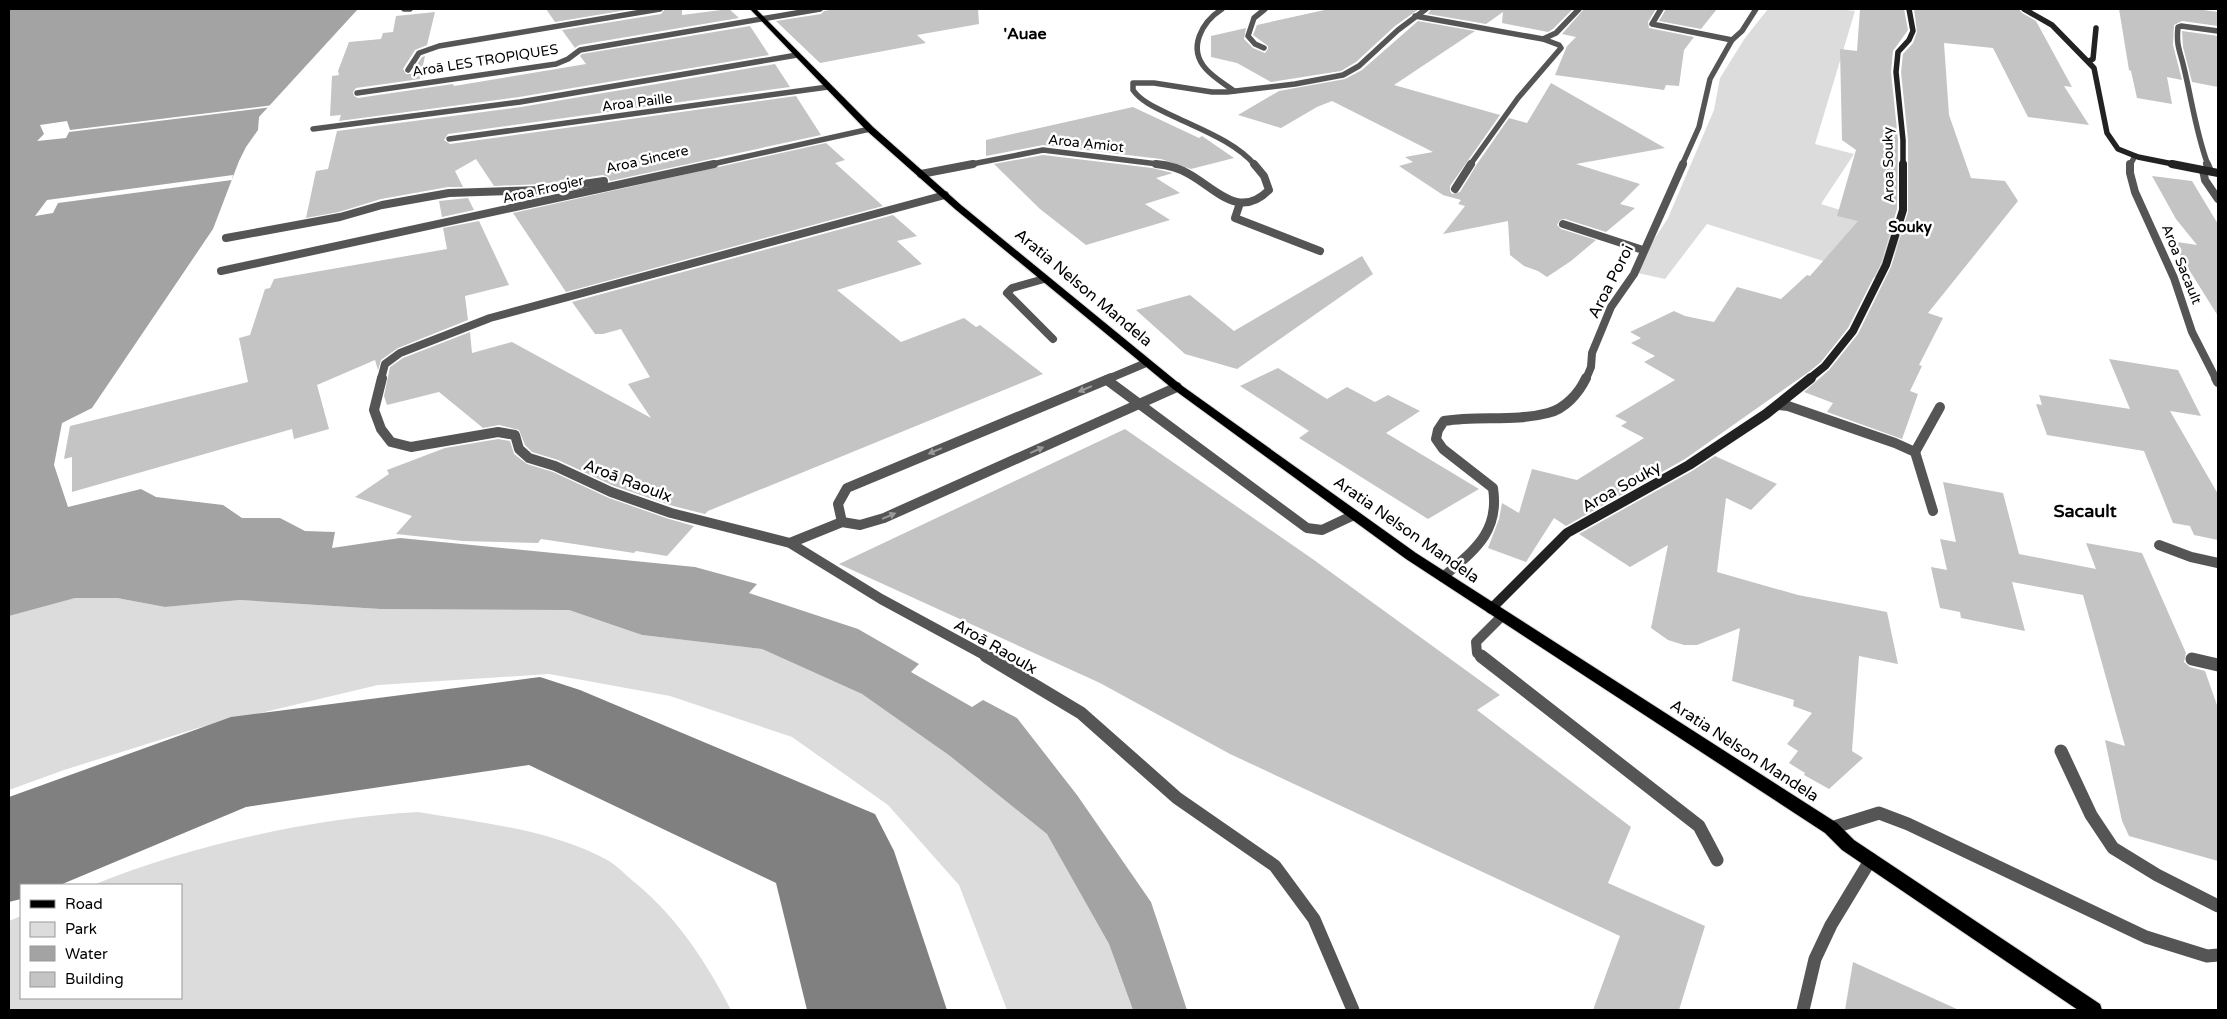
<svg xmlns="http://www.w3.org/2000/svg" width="2227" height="1019" viewBox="0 0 2227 1019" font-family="'Varela Round',sans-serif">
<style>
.green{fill:#dcdcdc}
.water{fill:#a3a3a3}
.pier{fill:#fff}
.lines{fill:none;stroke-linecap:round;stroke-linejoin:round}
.taxiway{fill:#808080;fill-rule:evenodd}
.building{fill:#c4c4c4}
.primary-casing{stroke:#dbdbdb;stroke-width:2}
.lane-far3{stroke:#555;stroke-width:5.5}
.lane-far2{stroke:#555;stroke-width:8}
.lane-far1{stroke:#555;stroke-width:10}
.lane{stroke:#555;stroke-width:13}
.street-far3{stroke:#555;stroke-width:5.5}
.street-far2{stroke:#555;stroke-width:8}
.street-far1{stroke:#555;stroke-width:10}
.street{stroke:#555;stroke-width:13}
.secondary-far2{stroke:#222;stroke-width:5.5}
.secondary-far1{stroke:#222;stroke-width:8}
.secondary{stroke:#222;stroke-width:10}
.primary{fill:#000;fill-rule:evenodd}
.oneway{fill:#999}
.labels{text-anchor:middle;stroke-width:5;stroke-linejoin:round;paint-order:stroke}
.far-street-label{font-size:14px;fill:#000;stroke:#fff}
.far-neighbourhood-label{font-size:15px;font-weight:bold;fill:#000;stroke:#fff}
.far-quarter-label{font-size:16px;font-weight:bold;fill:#000;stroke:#fff}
.street-label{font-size:16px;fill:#000;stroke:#fff}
.neighbourhood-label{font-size:18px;font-weight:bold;fill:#000;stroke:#fff}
</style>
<rect width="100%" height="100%" fill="#fff"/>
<g class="green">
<polygon points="1768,9 1839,9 1855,11 1815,144 1854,154 1821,204 1901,229 1899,243 1883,280 1707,224 1665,279 1633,272 1668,218 1714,110 1720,78 1745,38"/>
<polygon points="74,598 117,598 165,607 240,600 380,609 569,610 642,635 762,649 862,694 950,756 1048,834 1109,944 1133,1010 1007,1010 959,885 888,805 792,737 670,696 549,674 378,685 198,728 64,770 9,790 9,616"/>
<path d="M418 812C482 823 551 829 609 861 617 866 625 874 633 881 677 917 705 960 731 1010H9V921L21 916V998H181V885H93C192 845 311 818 418 812Z"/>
</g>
<polygon class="water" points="9,9 358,9 259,117 258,130 246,147 239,161 213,229 92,408 62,423 54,465 68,507 141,489 156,497 223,505 242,518 280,518 305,531 335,532 332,548 400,538 695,567 757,584 749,593 858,629 919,664 911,672 972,707 983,700 1017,718 1077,795 1151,902 1187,1010 1133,1010 1109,944 1047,834 950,756 862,694 762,649 642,635 569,610 380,609 240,600 165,607 117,598 75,598 9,616"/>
<g class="pier">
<polygon points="274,105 272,107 69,132 66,138 37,141 44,134 40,125 67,121 70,130"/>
<polygon points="233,175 232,180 58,203 53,213 35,216 47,200"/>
</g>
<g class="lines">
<polygon class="taxiway" points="540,677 580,690 875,814 894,851 947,1010 807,1010 776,883 529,765 246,807 60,885 21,885 21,899 9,902 9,797 231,717"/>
</g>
<g class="building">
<polygon points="546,9 633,9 555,22"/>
<polygon points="665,9 682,9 682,15 729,9 739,18 579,45 575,48 562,30 661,14"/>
<polygon points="835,9 978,9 979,24 917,35 926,43 820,63 776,21 821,14 824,11"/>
<polygon points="1329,9 1419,9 1395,26 1356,62 1341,71 1271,82 1237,63 1211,57 1211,36 1246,28 1244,39 1253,48 1265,53 1268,49 1268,46 1253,35 1257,25"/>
<polygon points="1431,9 1573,9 1553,29 1548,32 1502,23 1503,12 1486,24 1428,14"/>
<polygon points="1584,9 1656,9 1648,22 1649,28 1694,37 1684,50 1679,86 1666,85 1664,90 1555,75 1567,46 1576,37 1562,34"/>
<polygon points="1666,9 1717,9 1701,29 1659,21"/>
<polygon points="1860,9 1904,9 1908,30 1893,51 1891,72 1898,140 1897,209 1881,263 1848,328 1821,362 1810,371 1685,459 1566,526 1554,518 1526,562 1488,548 1499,519 1502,503 1519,513 1532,469 1577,480 1644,438 1621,426 1627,422 1615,416 1675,380 1644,362 1655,356 1631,343 1641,338 1630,332 1674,311 1685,316 1714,322 1737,287 1781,299 1807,275 1810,276 1858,221 1837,216 1856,150 1842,140 1840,49 1857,51"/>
<polygon points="1914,9 2019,9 2022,13 2036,21 2072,87 2064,86 2089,125 2028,117 1993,48 1944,43 1949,115 1971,178 2005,181 2018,201 1928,313 1943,318 1919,365 1922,366 1910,391 1918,394 1902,439 1827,412 1833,403 1804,392 1829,370 1858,334 1891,267 1908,212 1908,140 1901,72 1903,54 1913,43 1917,32"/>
<polygon points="2119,9 2196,9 2218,12 2218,26 2182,21 2174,25 2173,45 2182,80 2167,77 2172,104 2137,98 2131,71 2129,70"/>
<polygon points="435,12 427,45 415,50 403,69 406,74 411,74 422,57 425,56 420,79 356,88 353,92 354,96 358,98 453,84 454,86 586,64 580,56 582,54 750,26 769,55 519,97 339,121 341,115 330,116 332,76 339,75 338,71 349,42 381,39 383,33 393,32 396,16"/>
<polygon points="1418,21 1475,31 1394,85 1500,115 1450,186 1450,191 1452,194 1460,192 1477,164 1509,118 1527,123 1551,83 1665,148 1576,164 1640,184 1620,204 1635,208 1606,232 1565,219 1560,220 1557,225 1561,229 1596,240 1571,261 1547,277 1538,271 1524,266 1510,255 1508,221 1443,234 1465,206 1458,204 1461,200 1443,195 1399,166 1413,162 1405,157 1433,152 1332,101 1317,107 1281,128 1238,115 1279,91 1345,79 1362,70"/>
<polygon points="2182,31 2218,36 2218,87 2192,82 2183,47"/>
<polygon points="775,64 790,87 448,134 444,140 450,144 796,96 821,135 610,181 608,177 603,175 542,184 494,186 476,159 455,171 463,187 448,187 381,199 339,212 306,218 316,171 328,169 337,131 521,107"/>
<polygon points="1133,107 1199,138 1202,136 1234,158 1191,169 1161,159 1043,145 986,156 986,140"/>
<polygon points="826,143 845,160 835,163 883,206 566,292 513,213"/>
<polygon points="1043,155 1152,168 1173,173 1156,178 1180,193 1145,204 1170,220 1086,245 1040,209 994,164"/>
<polygon points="2152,176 2192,181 2218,224 2218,316 2171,241 2197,245 2176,219"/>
<polygon points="542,196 506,203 502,197"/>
<polygon points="468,198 474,210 442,217 439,201"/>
<polygon points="893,215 917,236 897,241 922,264 837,290 901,342 964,318 976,327 980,325 1043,374 708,511 705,514 673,506 614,486 558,460 532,452 525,445 519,430 499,425 483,428 439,392 387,405 384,396 390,367 403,358 470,332 472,353 512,342 651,418 628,384 650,377 621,329 603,334 595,334 572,302"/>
<polygon points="479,221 509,285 465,296 468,320 398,348 381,360 378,370 375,360 317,385 329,429 294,439 292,429 72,492 72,457 64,459 70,426 248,382 239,338 250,335 265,289 270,288 274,279 447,249 443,228"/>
<polygon points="1362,256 1373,274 1237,369 1185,354 1136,310 1190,295 1234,331"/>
<polygon points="2109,359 2178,370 2201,416 2170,411 2218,494 2218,540 2194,535 2190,526 2173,523 2144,451 2047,435 2036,404 2042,405 2039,395 2130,409"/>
<polygon points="1278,368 1327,399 1347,387 1375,402 1388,395 1420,411 1386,433 1479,489 1428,519 1299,438 1309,431 1240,386"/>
<polygon points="1125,429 1314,560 1500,695 1477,710 1631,827 1608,883 1705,926 1679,1010 1593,1010 1620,936 1230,754 1100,683 839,564"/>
<polygon points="498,439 510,441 514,454 527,464 553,472 609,498 669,519 694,526 667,556 636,551 634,553 541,539 538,543 463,541 396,534 412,516 355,497 389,474 387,470 445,448"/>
<polygon points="1715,456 1777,484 1751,510 1726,498 1717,572 1798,595 1887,612 1898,664 1859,656 1852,751 1863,758 1829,789 1804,775 1805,773 1789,763 1798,751 1787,744 1812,713 1793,706 1794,700 1732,681 1740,628 1697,645 1684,645 1668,640 1651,628 1668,545 1630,567 1579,534 1692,471"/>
<polygon points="1943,482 2003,493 2019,554 2096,569 2086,543 2142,553 2186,653 2184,662 2190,667 2205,671 2218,708 2218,861 2129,836 2122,821 2105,740 2125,746 2083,595 2012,582 2025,631 1961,618 1960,612 1940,608 1931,567 1947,570 1940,539 1956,542"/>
<polygon points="1853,962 1959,1010 1845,1010"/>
</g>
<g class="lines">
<g class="primary-casing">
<polygon id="primary" points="750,9 756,9 873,127 961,205 1181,385 1416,553 1837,823 1854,840 2100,1004 2102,1010 2078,1010 1842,850 1825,833 1406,559 1173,389 955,209 867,131"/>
</g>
<polyline class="lane-far3" points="404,9 410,9"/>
<polyline class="lane-far2" points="1044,279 1012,288 1007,293 1053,339"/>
<g class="lane-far1">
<polyline points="1107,380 1307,528 1322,530 1354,515"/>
<polyline points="1483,657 1477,653 1476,642 1502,616"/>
</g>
<polyline class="lane" points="1481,656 1699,826 1717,860"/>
<g class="street-far3">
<path d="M1222 9C1202 22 1187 48 1206 69 1214 78 1225 84 1234 91"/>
<polyline points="1661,9 1652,24 1732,40"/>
<polyline points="1415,16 1543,39 1556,33 1579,9"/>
<polyline points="1264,48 1255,44 1248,36 1254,18 1265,9"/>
<polyline points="408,70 419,53 439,46 660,9"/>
<polyline points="357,93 556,64 568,59 580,50 820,9"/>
<polyline points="313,129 520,102 797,55"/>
<polyline points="449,139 828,87"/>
<polyline points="708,165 870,129"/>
<polyline points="967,165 1043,150 1166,165"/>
<path d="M1255 165C1235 142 1202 130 1175 117 1161 110 1142 103 1133 90V83H1154L1212 92H1227L1295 84 1343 75 1359 66 1398 30 1426 9"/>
<polyline points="1470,165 1518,98 1561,48 1559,45 1543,39"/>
<polyline points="1682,165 1699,127 1710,79 1732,40 1742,31 1756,9"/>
<polyline points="2130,165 2135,156"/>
<path d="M2208 165C2196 133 2192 101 2184 68 2180 50 2176 47 2178 27L2181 26 2218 31"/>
</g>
<g class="street-far2">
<path d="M1156 164C1167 165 1179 168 1189 174 1216 189 1239 220 1269 190L1264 176 1254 164"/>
<polyline points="2130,164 2130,173 2135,192 2174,278 2192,332 2216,379"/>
<polyline points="2207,164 2210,171"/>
<polyline points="2203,170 2205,180 2218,199"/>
<polyline points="921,174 973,164"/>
<polyline points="1455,189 1471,164"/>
<polyline points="1240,203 1235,218 1320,251"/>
<polyline points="1563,224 1643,250"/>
<polyline points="226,238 340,217 382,205 449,193 542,190 604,181"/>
<polyline points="221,271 714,164"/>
<polyline points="381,379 385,364 400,353 490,318 945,195"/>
<polyline points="1108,379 1146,363"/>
<polyline points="1586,379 1591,367 1592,353 1611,307 1634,274 1683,164"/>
</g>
<g class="street-far1">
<polyline points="382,378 374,410 381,429 391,442 411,447 498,432 515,435 519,449 529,458 555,466 611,492 671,513 790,543 881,599 988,657"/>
<polyline points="2216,378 2218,382"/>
<polyline points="1778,405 1788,406 1895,443 1915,452 1933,511"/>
<polyline points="1915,452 1940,407"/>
<polyline points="842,522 838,504 847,488 1111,378"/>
<polyline points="790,543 842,522 860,525 884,518 1177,387"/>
<polyline points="2159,545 2191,557 2218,563"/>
<path d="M1443 577C1473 551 1500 533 1493 488L1443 449 1436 439 1438 430 1444 421C1478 415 1514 422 1548 413 1565 409 1579 393 1586 378"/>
</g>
<g class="street">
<polyline points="986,656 1081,713 1177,798 1275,866 1314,919 1353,1010"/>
<polyline points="2192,659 2218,665"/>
<polyline points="2061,751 2091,815 2113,848 2157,875 2218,906"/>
<polyline points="1831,828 1879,813 1908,824 2146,937 2207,956 2218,955"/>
<polyline points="1803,1010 1815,959 1831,925 1871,859"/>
</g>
<g class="secondary-far2">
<polyline points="2024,9 2052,25 2094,68 2107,133 2118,149 2138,157 2178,165"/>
<polyline points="2089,61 2093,59 2096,28"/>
<polyline points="1903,165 1903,140 1896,72 1898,52 1909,40 1913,31 1909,9"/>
</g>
<g class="secondary-far1">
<polyline points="2172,164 2218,173"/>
<polyline points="1809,379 1825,366 1853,331 1886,265 1903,210 1903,164"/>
</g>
<polyline class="secondary" points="1491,609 1567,533 1689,465 1766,414 1811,378"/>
<use href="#primary" class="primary"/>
</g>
<defs><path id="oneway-solid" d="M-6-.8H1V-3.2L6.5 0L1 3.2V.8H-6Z" transform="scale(1.25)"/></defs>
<g class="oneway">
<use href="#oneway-solid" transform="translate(1085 389) rotate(157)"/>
<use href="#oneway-solid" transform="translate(1037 450) rotate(-24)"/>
<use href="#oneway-solid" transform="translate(935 451) rotate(157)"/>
<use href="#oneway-solid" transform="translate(889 516) rotate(-23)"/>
</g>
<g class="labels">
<g class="far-street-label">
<text transform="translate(485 60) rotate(-9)" y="5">Aroā LES TROPIQUES</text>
<text transform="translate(637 102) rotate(-7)" y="5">Aroa Paille</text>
<text transform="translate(1086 143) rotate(6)" y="5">Aroa Amiot</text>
<text transform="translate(647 159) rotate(-13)" y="5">Aroa Sincere</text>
<text transform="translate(1888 165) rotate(-91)" y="5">Aroa Souky</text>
<text transform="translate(543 189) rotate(-13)" y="5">Aroa Frogier</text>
<text transform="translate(2182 264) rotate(68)" y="5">Aroa Sacault</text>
</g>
<g class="far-neighbourhood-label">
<text x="1910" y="232">Souky</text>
</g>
<g class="far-quarter-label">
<text x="1025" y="39">'Auae</text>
</g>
<g class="street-label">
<text transform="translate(1610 281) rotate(-63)" y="6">Aroa Poroi</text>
<text transform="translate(1084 287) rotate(40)" y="6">Aratia Nelson Mandela</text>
<text transform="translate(628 480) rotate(21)" y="6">Aroā Raoulx</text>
<text transform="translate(1621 486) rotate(-29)" y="6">Aroa Souky</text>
<text transform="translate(1407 529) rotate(35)" y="6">Aratia Nelson Mandela</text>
<text transform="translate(996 646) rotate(30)" y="6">Aroā Raoulx</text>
<text transform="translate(1745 750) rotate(33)" y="6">Aratia Nelson Mandela</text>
</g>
<g class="neighbourhood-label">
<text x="2085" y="517">Sacault</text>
</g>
</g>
<rect width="2227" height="1019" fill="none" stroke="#000000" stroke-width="20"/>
<rect x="20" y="884" width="162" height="115" fill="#ffffff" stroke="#999999"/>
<rect x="30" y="900" width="25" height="8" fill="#000000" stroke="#999999"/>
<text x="65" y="909" font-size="15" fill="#000000">Road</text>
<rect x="30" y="922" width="25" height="15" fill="#dcdcdc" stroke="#999999"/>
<text x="65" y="934" font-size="15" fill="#000000">Park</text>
<rect x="30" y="946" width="25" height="15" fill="#a3a3a3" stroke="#999999"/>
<text x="65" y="959" font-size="15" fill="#000000">Water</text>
<rect x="30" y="972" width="25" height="15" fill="#c4c4c4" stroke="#999999"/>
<text x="65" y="984" font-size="15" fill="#000000">Building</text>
</svg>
